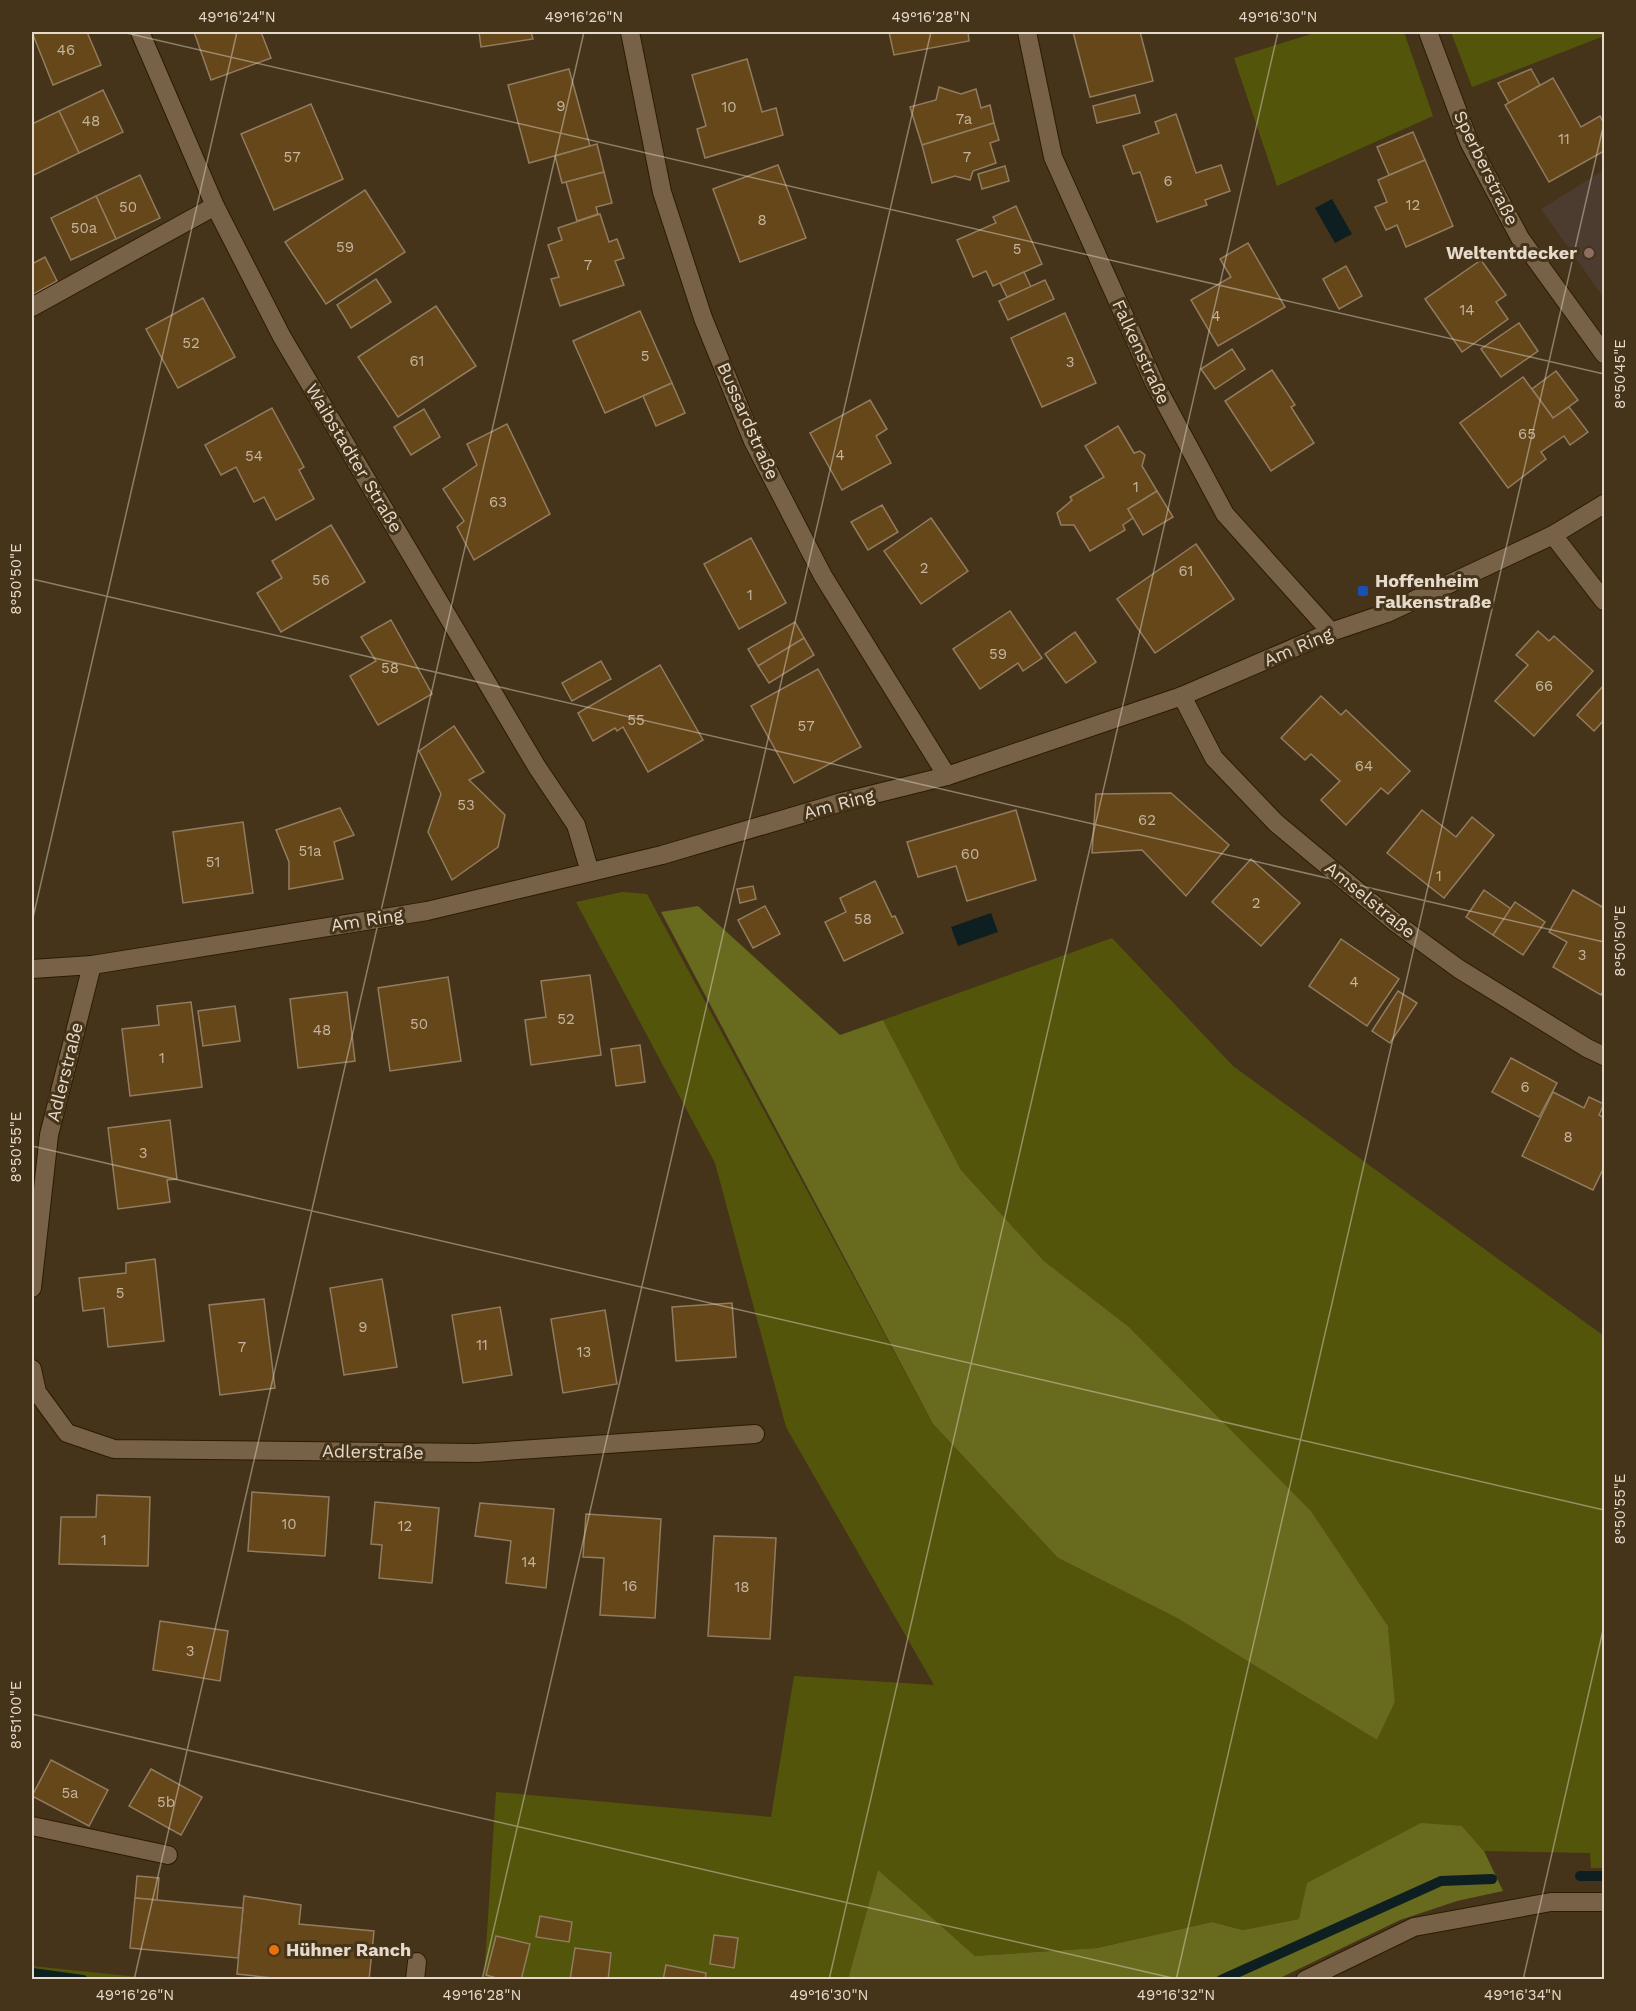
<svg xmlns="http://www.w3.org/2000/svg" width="1636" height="2011" viewBox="0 0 1636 2011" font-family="'Work Sans',sans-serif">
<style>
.education{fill:#4c3c30}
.green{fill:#53550b}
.forest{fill:#686a1e}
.water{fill:#0d1f21}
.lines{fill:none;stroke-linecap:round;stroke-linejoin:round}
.stream{stroke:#0d1f21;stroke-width:10}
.building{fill:#65471a;stroke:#917c60;stroke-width:1.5}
.minor-casing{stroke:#2c1b02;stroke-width:20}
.minor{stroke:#776247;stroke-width:18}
.ticks{fill:none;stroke:#e5dacb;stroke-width:1.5;stroke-opacity:0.45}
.education-dot{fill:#8d6e63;stroke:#46341a;stroke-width:2}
.transit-dot{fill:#1a4fb4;stroke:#46341a;stroke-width:2}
.food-dot{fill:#e8710a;stroke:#46341a;stroke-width:2}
.labels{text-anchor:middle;stroke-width:6;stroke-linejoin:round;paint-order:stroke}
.number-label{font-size:15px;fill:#c5b59f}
.street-label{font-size:18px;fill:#e5dacb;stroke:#46341a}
.poi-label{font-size:18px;font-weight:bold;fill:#e5dacb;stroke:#46341a;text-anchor:start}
.neatline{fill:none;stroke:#e5dacb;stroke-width:2}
.ticks-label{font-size:15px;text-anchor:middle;fill:#e5dacb}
</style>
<rect width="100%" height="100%" fill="#46341a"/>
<polygon class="education" points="1604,170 1604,298 1541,209"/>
<g class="green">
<polygon points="1318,32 1404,32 1433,116 1277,186 1234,58"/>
<polygon points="1451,32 1604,32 1604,36 1472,87"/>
<polygon points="622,892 647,894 933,1424 1058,1558 1177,1618 1377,1740 1395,1702 1388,1626 1311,1511 1129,1327 1044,1261 961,1170 883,1020 1112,938 1233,1066 1604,1336 1604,1868 1591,1868 1590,1853 1484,1851 1462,1826 1299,1919 1243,1930 1212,1922 1097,1948 975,1956 878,1871 848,1979 484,1980 496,1792 771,1817 794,1676 934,1685 786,1427 715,1163 576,902"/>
<polygon points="32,1966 158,1979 32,1979"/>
</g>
<g class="forest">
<polygon points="698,906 840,1035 883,1020 961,1170 1044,1261 1129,1327 1311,1511 1388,1626 1395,1702 1377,1740 1177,1618 1058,1558 933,1424 661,912"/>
<polygon points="1421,1823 1462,1826 1484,1851 1503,1891 1457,1901 1400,1920 1278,1979 848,1979 878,1870 975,1956 1097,1948 1212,1922 1243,1930 1299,1919 1307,1883"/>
</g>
<g class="water">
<polygon points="1332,199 1352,234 1335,243 1315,208"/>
<polygon points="991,913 998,932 958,946 951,927"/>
</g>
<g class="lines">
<g class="stream">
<polyline points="1580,1876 1604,1876"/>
<polyline points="32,1973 83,1980"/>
<polyline points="1221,1980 1441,1881 1492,1879"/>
</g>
</g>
<g class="building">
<polygon points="32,32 87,32 101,65 53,85"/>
<polygon points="194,32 261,32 271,58 211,80"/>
<polygon points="479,32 531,32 533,39 481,47"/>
<polygon points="889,32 968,32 969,41 894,55"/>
<polygon points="1073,32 1140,32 1153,81 1090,97"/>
<polygon points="747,59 762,112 776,108 783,135 705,158 697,129 706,126 692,75"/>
<polygon points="569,69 590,146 529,163 508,85"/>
<polygon points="1531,69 1540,85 1509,103 1498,83"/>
<polygon points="1553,78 1581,127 1600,116 1604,124 1604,151 1549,182 1505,105"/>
<polygon points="939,87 961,94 976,89 981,108 990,105 994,123 922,145 910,107 936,100"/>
<polygon points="103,90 123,132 79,153 59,111"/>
<polygon points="1135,95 1140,113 1097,123 1093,106"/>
<polygon points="311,104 343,179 274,210 241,134"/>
<polygon points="59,111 79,153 34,175 32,169 32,124"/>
<polygon points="1176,114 1196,173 1221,165 1230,191 1205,200 1207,205 1157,222 1140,172 1133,174 1123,146 1159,133 1155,122"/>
<polygon points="994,123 999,140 990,143 996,163 973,171 970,180 955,176 932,183 922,145"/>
<polygon points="1413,132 1425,160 1389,175 1377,147"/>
<polygon points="597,144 604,172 562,183 555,156"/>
<polygon points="1425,160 1453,226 1406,247 1397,225 1386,230 1375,207 1387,202 1378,180"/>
<polygon points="778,165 806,238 740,262 713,189"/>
<polygon points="1005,166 1009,181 982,189 978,174"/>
<polygon points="604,172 612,203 596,207 598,214 577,221 566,182"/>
<polygon points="140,175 160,218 116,239 96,196"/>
<polygon points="365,190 405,252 326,304 285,242"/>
<polygon points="96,196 116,239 71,260 51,218"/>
<polygon points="1016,206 1042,264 993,286 986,271 973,277 957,240 996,223 993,217"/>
<polygon points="600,214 609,242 617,239 624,258 615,261 624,285 560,306 551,279 559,277 548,245 562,240 558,228"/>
<polygon points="1248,243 1285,307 1218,346 1191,300 1231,277 1220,259"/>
<polygon points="45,257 57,281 32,295 32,264"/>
<polygon points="1481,260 1506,295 1496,302 1508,319 1462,352 1425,299"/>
<polygon points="1346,266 1362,296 1339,309 1323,279"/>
<polygon points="1024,272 1031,287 1007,297 1000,283"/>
<polygon points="376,279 391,302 351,328 337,305"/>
<polygon points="1045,280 1054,299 1008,320 999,301"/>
<polygon points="203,298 235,357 178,388 146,329"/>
<polygon points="436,306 476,366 398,417 358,357"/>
<polygon points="640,311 672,383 605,413 573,341"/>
<polygon points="1065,313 1096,383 1042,407 1011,338"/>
<polygon points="1519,323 1538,351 1501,377 1481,349"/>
<polygon points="1232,349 1245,369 1215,389 1201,369"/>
<polygon points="1272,370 1295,405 1291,407 1314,443 1271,471 1225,401"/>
<polygon points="1556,371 1578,400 1553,418 1532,389"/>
<polygon points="1523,377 1553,418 1569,407 1588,432 1570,445 1564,436 1541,452 1546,459 1508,488 1460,423"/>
<polygon points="672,383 685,413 656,426 643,396"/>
<polygon points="870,400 887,429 876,436 891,463 842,490 810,433"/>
<polygon points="272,408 304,467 299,470 314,499 276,520 264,497 254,502 236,467 221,475 205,445"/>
<polygon points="424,409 440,437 411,455 394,427"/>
<polygon points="507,424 550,514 474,560 457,527 464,521 443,489 477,465 467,444"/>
<polygon points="1118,426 1134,453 1140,451 1145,455 1142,466 1157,491 1128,509 1133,518 1123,525 1125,530 1090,551 1074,525 1061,525 1057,513 1072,500 1070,497 1104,477 1085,446"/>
<polygon points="1157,491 1173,517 1143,535 1128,509"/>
<polygon points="882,505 898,532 868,550 851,522"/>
<polygon points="931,518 968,571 921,604 884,551"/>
<polygon points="331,525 365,582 281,632 257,593 282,578 272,561"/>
<polygon points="751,538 786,603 739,629 704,564"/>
<polygon points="1196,544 1234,599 1155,653 1117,599"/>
<polygon points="1010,611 1042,658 1023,671 1018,663 980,689 953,649"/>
<polygon points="391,620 432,694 378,725 350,676 376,661 361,637"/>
<polygon points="795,622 804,638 758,666 748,649"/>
<polygon points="1538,631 1549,641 1554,636 1593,671 1534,736 1495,701 1528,665 1516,655"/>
<polygon points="1075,632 1096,662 1066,683 1045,654"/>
<polygon points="804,638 814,655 769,683 758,666"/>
<polygon points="601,661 611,679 572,701 562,683"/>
<polygon points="660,665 703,740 648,772 623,727 617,731 615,728 593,741 578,713"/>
<polygon points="818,669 861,747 794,783 751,706"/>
<polygon points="1604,685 1604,720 1594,731 1577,715"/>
<polygon points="1321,696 1341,715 1346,710 1410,771 1388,794 1381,788 1346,825 1321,800 1340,781 1311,754 1305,760 1281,738"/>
<polygon points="454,726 484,772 469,780 505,815 498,847 452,880 428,832 441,794 419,751"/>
<polygon points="1171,793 1229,845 1186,896 1142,850 1092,853 1096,794"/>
<polygon points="340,808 354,835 334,842 343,879 289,889 289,862 276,830"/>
<polygon points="1016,810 1036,880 967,901 956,866 918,877 907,842"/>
<polygon points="1422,810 1456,837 1472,817 1494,835 1444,898 1387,853"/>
<polygon points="243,822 253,893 183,903 173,832"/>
<polygon points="1251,859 1300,903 1261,946 1212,902"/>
<polygon points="875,881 892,917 895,916 903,933 844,961 825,922 846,912 840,898"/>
<polygon points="753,886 756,899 740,903 737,889"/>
<polygon points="1484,890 1511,909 1493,935 1466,917"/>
<polygon points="1573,890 1604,908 1604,990 1601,995 1553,967 1567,942 1549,932"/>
<polygon points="1515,902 1545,922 1523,955 1493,935"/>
<polygon points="765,906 780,934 753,948 738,920"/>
<polygon points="1341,939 1399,979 1367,1026 1309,986"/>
<polygon points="590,975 601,1055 531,1065 525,1020 546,1017 541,981"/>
<polygon points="448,977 461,1061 390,1071 378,988"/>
<polygon points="1398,991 1417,1003 1390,1043 1372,1031"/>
<polygon points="347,992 355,1061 298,1068 290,999"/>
<polygon points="191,1002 202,1087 130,1096 122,1029 159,1025 157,1006"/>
<polygon points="235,1006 240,1041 203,1046 198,1011"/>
<polygon points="640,1045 645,1082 616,1086 611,1049"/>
<polygon points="1511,1058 1557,1083 1539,1117 1492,1092"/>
<polygon points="1553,1092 1584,1108 1589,1097 1604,1104 1599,1115 1604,1118 1604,1167 1593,1190 1522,1156"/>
<polygon points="170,1120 177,1179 167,1180 170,1202 118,1209 108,1128"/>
<polygon points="155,1259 164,1341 108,1347 104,1308 83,1311 79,1278 126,1273 126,1263"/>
<polygon points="382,1279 397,1367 344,1375 330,1288"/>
<polygon points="264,1299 275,1388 220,1395 209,1305"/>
<polygon points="732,1303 736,1357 676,1361 672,1307"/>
<polygon points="500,1307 512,1375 463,1383 452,1315"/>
<polygon points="605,1310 617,1384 563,1393 551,1319"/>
<polygon points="252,1492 329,1497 325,1556 248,1551"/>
<polygon points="97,1495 150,1497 148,1566 59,1564 61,1517 96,1517"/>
<polygon points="375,1502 439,1508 432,1583 379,1578 382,1545 371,1544"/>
<polygon points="480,1503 554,1509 546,1588 506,1583 511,1541 475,1536"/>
<polygon points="586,1514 661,1519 655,1618 600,1615 604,1558 583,1557"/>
<polygon points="714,1536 776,1538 770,1639 708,1636"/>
<polygon points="160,1621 228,1631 220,1681 153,1670"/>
<polygon points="51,1760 108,1790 89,1826 32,1796"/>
<polygon points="151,1769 202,1797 181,1835 129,1806"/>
<polygon points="137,1876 159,1878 157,1900 135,1898"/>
<polygon points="244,1896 301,1905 299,1924 374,1931 369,1980 291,1980 237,1974"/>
<polygon points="135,1898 243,1908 238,1958 130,1948"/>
<polygon points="540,1916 572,1922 569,1942 536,1937"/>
<polygon points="714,1935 738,1938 734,1968 710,1964"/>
<polygon points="496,1936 530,1944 521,1980 503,1980 486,1975"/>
<polygon points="575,1948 611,1953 608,1980 570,1980"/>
<polygon points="666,1965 706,1973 705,1980 663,1980"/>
</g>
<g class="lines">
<g class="minor-casing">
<g id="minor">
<polyline points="140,32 215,206 282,337 537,767 576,825 590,872"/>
<polyline points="630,32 662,192 703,318 753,441 823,576 947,776"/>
<polyline points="1027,32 1053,157 1154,382 1225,514 1331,632"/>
<polyline points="1428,32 1469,142 1520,238 1604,354"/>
<polyline points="32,307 215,206"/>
<polyline points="1553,535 1604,601"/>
<polyline points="1182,696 1214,758 1276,823 1396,923 1459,969 1587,1048 1604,1056"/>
<polyline points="32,969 92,965 427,911 662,855 842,802 947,776 1182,696 1331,632 1387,613 1553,535 1604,504"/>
<polyline points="32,1288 49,1135 92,965"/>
<polyline points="32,1369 37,1392 67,1433 114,1449 476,1453 755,1434"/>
<polyline points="32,1826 168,1855"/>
<polyline points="415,1980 417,1962"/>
<polyline points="1305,1980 1414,1927 1551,1902 1604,1902"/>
</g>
</g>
<use href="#minor" class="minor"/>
</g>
<path class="ticks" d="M122 32 1604 374M32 579 1604 942M32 922 237 32M32 1146 1604 1510M32 1714 1181 1980M134 1980 584 32M482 1980 931 32M829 1980 1278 32M1176 1980 1604 123M1523 1980 1604 1626"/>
<circle class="education-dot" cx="1589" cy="253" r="6"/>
<rect class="transit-dot" x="1357" y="585" width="12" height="12" rx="3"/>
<circle class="food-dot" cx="274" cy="1950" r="6"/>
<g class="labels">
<g class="number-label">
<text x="66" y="55">46</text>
<text x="561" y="111">9</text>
<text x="729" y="112">10</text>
<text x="964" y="124">7a</text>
<text x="91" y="126">48</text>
<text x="1564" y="144">11</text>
<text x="292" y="162">57</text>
<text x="967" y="162">7</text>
<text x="1168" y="186">6</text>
<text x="1413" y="210">12</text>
<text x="128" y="212">50</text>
<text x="762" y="225">8</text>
<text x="84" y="233">50a</text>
<text x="345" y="252">59</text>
<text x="1017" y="254">5</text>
<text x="588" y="270">7</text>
<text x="1467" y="315">14</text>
<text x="1216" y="321">4</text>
<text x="191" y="348">52</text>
<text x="645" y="361">5</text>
<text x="417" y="366">61</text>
<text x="1070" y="367">3</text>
<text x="1527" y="439">65</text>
<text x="840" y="460">4</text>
<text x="254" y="461">54</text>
<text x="1136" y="492">1</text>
<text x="498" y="507">63</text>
<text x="924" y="573">2</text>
<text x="1186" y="576">61</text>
<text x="321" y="585">56</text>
<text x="750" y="600">1</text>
<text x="998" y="659">59</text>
<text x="390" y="673">58</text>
<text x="1544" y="691">66</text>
<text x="636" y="725">55</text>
<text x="806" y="731">57</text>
<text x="1364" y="771">64</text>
<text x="466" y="810">53</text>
<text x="1147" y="825">62</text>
<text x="310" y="856">51a</text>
<text x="970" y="859">60</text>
<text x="213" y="867">51</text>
<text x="1439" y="881">1</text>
<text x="1256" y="908">2</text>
<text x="863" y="924">58</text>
<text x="1582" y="960">3</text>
<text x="1354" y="987">4</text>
<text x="566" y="1024">52</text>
<text x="419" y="1029">50</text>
<text x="322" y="1035">48</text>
<text x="162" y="1063">1</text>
<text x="1525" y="1092">6</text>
<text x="1568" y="1142">8</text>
<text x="143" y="1158">3</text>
<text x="120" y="1298">5</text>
<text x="363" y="1332">9</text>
<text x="482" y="1350">11</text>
<text x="242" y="1352">7</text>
<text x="584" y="1357">13</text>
<text x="289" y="1529">10</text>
<text x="405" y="1531">12</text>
<text x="104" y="1545">1</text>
<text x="529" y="1567">14</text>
<text x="630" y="1591">16</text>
<text x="742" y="1592">18</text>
<text x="190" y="1656">3</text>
<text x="70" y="1798">5a</text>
<text x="166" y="1807">5b</text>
</g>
<g class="street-label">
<text transform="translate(1486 168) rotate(64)" y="6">Sperberstraße</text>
<text transform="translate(1141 352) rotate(65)" y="6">Falkenstraße</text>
<text transform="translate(748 421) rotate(66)" y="6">Bussardstraße</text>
<text transform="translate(354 458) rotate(59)" y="6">Waibstadter Straße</text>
<text transform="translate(1298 647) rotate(-23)" y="6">Am Ring</text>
<text transform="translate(839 804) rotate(-15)" y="6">Am Ring</text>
<text transform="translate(1370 900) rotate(39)" y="6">Amselstraße</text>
<text transform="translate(367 920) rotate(-9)" y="6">Am Ring</text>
<text transform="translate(65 1072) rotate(-76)" y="6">Adlerstraße</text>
<text transform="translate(373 1452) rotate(1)" y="6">Adlerstraße</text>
</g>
<g class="poi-label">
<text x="1577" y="259" text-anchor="end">Weltentdecker</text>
<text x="1375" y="587">Hoffenheim<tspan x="1375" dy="21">Falkenstraße</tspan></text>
<text x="286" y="1956">Hühner Ranch</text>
</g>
</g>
<rect width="1636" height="2011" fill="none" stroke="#46341a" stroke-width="66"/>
<rect x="33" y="33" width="1570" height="1945" class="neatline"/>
<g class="ticks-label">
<text x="237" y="22">49°16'24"N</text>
<text x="584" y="22">49°16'26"N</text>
<text x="931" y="22">49°16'28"N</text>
<text x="1278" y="22">49°16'30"N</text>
<text transform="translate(1620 374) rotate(-90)" y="5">8°50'45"E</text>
<text transform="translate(16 579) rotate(-90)" y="5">8°50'50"E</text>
<text transform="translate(1620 941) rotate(-90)" y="5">8°50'50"E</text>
<text transform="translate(16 1147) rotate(-90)" y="5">8°50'55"E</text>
<text transform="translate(1620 1509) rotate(-90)" y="5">8°50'55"E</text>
<text transform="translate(16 1715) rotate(-90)" y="5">8°51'00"E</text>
<text x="135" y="2000">49°16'26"N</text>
<text x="482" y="2000">49°16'28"N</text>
<text x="829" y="2000">49°16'30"N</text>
<text x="1176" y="2000">49°16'32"N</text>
<text x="1523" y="2000">49°16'34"N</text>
</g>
</svg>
